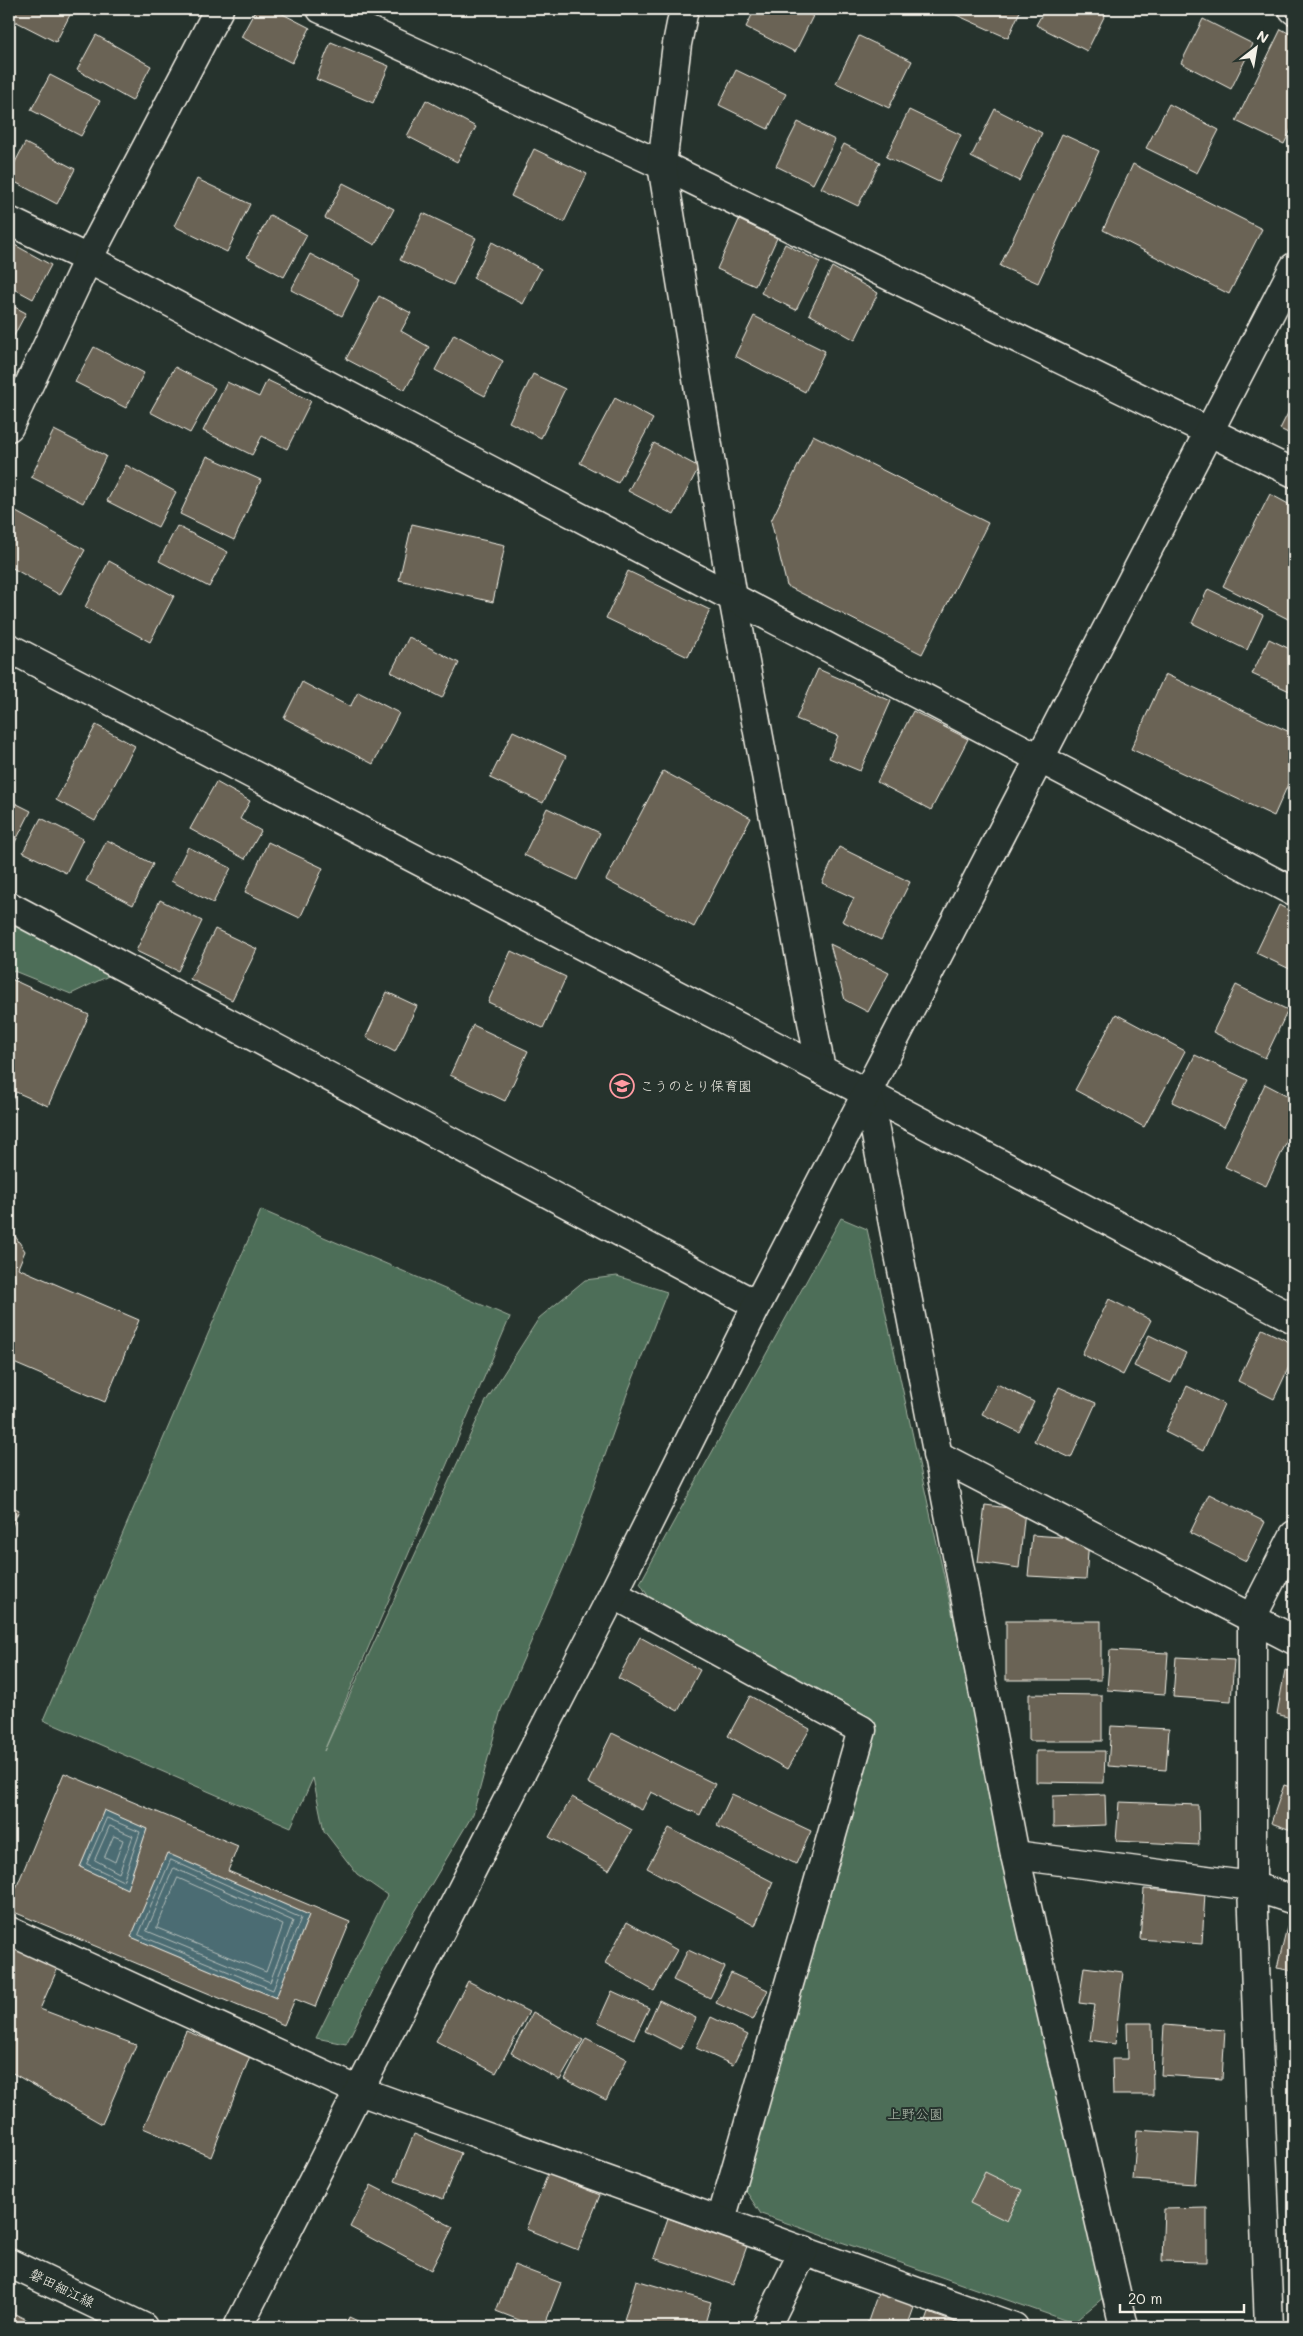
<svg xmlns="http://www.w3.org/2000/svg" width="1303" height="2336" viewBox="0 0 1303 2336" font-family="Mali,'Klee One',sans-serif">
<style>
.green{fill:#4e6e58;stroke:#a1b0a0}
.water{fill:#4c6c73;stroke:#8fa1a2}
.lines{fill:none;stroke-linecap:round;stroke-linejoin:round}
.shore{stroke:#b1bcb9;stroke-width:1}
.building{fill:#6b6454;stroke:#f4f1e8;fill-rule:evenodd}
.minor-casing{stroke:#f4f1e8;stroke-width:31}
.major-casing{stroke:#f4f1e8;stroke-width:31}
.minor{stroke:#26332d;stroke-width:28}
.major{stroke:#26332d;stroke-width:28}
.labels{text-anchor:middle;stroke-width:4;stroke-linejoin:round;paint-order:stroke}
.poi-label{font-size:14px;fill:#f4f1e8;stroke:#26332d;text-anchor:start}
.park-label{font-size:14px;fill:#b2bdae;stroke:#26332d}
.street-label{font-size:14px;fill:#f4f1e8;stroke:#26332d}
</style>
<rect width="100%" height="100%" fill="#26332d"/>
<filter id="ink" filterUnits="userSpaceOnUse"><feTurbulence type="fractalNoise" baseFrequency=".02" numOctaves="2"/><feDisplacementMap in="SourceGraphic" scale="10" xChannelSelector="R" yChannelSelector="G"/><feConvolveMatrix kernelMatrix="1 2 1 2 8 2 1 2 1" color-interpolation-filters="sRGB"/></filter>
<g filter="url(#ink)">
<g class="green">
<polygon points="9,911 125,968 71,994 9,969"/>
<polygon points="261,1210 510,1317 324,1751 486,1401 539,1318 585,1280 617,1276 667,1292 627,1394 570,1553 501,1710 473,1814 400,1937 346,2044 316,2038 387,1895 357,1874 324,1831 313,1778 291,1827 43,1720"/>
<polygon points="841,1218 867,1229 1104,2297 1073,2323 761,2214 744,2188 867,1745 658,1612 640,1583"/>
</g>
<g class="water">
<polygon points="104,1810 147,1829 127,1889 80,1867"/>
<polygon points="167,1853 309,1915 276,1998 131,1937"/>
</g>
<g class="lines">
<g class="shore">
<polygon points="107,1818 140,1832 123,1881 87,1864"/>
<polygon points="110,1826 133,1836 119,1873 95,1860"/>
<polygon points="114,1836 123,1840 115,1862 105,1857"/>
<polygon points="171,1860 301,1918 273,1990 139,1935"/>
<polygon points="174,1868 293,1921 270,1982 147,1931"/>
<polygon points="178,1878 283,1925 266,1972 157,1928"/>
</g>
</g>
<g class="building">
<polygon points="10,9 73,9 56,42 9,18"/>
<polygon points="256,9 273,9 310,28 292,63 241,37"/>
<polygon points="755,9 798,9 813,16 795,52 746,27"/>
<polygon points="943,9 1021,9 1008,38"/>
<polygon points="1045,9 1108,9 1087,51 1036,25"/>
<polygon points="1203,19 1253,44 1231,89 1181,63"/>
<polygon points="1281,29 1294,36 1294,124 1284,144 1236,121"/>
<polygon points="96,35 151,66 132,101 77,70"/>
<polygon points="859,36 912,61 889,108 836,83"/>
<polygon points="331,42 389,66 373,103 316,79"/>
<polygon points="736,70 786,94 768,129 719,105"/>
<polygon points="50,75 100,101 81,136 31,110"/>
<polygon points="426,100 476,127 457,162 407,136"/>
<polygon points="1169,104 1219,130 1197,173 1146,148"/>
<polygon points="995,109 1042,133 1019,181 971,157"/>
<polygon points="909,110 961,135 939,182 886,157"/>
<polygon points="798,122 835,140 813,184 776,166"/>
<polygon points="1062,134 1099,151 1038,283 1000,266"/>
<polygon points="25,143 75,169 57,204 9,179 9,174"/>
<polygon points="844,144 880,162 858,206 821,188"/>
<polygon points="534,149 587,174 564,222 511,196"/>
<polygon points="1133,164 1262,229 1229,294 1103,230"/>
<polygon points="197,179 250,204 227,252 174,226"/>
<polygon points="343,183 394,209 375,245 325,218"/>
<polygon points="423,213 476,238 453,285 400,260"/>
<polygon points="270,215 307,235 284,277 247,257"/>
<polygon points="739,220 777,238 755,286 717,269"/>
<polygon points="492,242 541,269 523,304 473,278"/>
<polygon points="13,244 51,265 33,299 9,286 9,251"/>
<polygon points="785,244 820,262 796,310 761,293"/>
<polygon points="310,254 360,280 342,316 291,290"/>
<polygon points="832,267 878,293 855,340 809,314"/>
<polygon points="379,296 411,313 401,331 429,347 405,390 346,359"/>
<polygon points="9,304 26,313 9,345"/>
<polygon points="754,316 825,351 805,392 735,356"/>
<polygon points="454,334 503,361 485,396 435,370"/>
<polygon points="94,347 144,373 126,408 75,382"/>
<polygon points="175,367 215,388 190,433 150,412"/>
<polygon points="533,374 565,389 541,438 509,422"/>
<polygon points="267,380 311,401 287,449 262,436 252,455 203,431 227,382 259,397"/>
<polygon points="615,398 653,419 618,483 580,463"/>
<polygon points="1294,401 1294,436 1280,429"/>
<polygon points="54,430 106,456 83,503 31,477"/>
<polygon points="813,435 988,523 922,654 787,586 771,521"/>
<polygon points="654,443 699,467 674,515 628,491"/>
<polygon points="207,456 261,480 234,540 180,514"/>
<polygon points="126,465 176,492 158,527 107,501"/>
<polygon points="1270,494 1294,507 1294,622 1223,586"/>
<polygon points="9,508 85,550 60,595 9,566"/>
<polygon points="412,524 505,545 493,602 399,580"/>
<polygon points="177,526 228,552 209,587 159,561"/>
<polygon points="109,561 174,596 150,642 85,607"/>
<polygon points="628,571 710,610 688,657 606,618"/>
<polygon points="1208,589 1263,615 1247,650 1192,623"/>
<polygon points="409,637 459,663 442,698 391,672"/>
<polygon points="1269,639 1294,651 1294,693 1252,674"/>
<polygon points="818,669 891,701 860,771 829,758 838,736 796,719"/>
<polygon points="1165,674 1294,734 1294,771 1274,816 1131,749"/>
<polygon points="302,682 350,707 358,692 399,713 373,764 284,718"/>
<polygon points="913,711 968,739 931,810 877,782"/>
<polygon points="96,725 135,746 95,821 56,800"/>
<polygon points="513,731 566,756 543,803 490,778"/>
<polygon points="663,771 751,818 694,927 606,880"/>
<polygon points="216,782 250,801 240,819 261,831 245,859 190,829"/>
<polygon points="9,800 31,811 10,852 9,851"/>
<polygon points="547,808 600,833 577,880 524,855"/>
<polygon points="41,818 83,839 66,873 23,852"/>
<polygon points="107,840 153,864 133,905 86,881"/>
<polygon points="268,842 323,868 300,918 245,892"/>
<polygon points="188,847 231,868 213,903 171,881"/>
<polygon points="839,847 910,882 881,940 842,921 854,898 822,883"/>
<polygon points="160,900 202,921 178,971 136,951"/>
<polygon points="1279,905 1294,913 1294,971 1256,953"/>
<polygon points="215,929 257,949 232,1000 190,979"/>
<polygon points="830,944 889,973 868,1012 845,1000"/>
<polygon points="511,951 566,977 543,1028 488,1002"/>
<polygon points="9,978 89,1015 48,1106 16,1092 9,1107"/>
<polygon points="1236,985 1288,1010 1265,1058 1213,1032"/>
<polygon points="387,992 417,1006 395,1052 366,1037"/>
<polygon points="1116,1014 1185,1051 1144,1127 1075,1090"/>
<polygon points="473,1025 528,1051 505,1101 450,1075"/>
<polygon points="1195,1055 1248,1080 1224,1127 1172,1102"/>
<polygon points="1265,1084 1294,1099 1294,1126 1266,1186 1225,1167"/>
<polygon points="9,1227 25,1251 18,1268 139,1320 105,1402 9,1361"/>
<polygon points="1109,1299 1151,1320 1123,1375 1082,1354"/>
<polygon points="1262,1329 1294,1344 1294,1356 1274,1399 1238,1381"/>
<polygon points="1149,1335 1186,1353 1171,1383 1134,1366"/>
<polygon points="997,1384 1034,1402 1019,1432 982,1414"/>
<polygon points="1187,1386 1224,1404 1203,1451 1165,1432"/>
<polygon points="1059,1387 1096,1403 1071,1458 1034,1441"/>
<polygon points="1209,1494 1265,1522 1246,1561 1190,1533"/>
<polygon points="9,1505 19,1510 9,1533"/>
<polygon points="985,1505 1025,1510 1019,1568 978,1562"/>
<polygon points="1032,1535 1089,1539 1086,1579 1028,1576"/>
<rect x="1006" y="1621" width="95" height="59"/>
<polygon points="640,1637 700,1670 678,1711 618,1678"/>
<polygon points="1110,1650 1168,1653 1165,1694 1107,1690"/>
<polygon points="1176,1657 1234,1660 1231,1701 1173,1697"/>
<polygon points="1285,1670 1294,1672 1294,1719 1277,1714"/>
<polygon points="1029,1694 1102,1695 1102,1741 1029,1741"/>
<polygon points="750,1696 810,1729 787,1769 728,1736"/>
<polygon points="1111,1726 1169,1729 1166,1770 1108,1766"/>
<polygon points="612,1733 715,1784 700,1815 651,1792 642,1810 588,1783"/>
<polygon points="1036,1751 1105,1751 1104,1783 1036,1782"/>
<path d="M64 1773 238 1846 228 1871 350 1922 315 2007 295 1999 284 2025 9 1910V1905ZM104 1810 147 1829 127 1889 80 1867ZM167 1853 309 1915 276 1998 131 1937Z"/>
<polygon points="1284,1785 1294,1788 1294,1831 1271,1823"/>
<polygon points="732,1794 811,1831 796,1864 717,1826"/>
<polygon points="1105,1794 1106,1825 1053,1827 1053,1796"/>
<polygon points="572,1797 632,1830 609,1870 549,1837"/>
<polygon points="1119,1802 1198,1805 1199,1845 1116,1841"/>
<polygon points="669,1828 773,1882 755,1926 647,1868"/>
<polygon points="1144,1889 1205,1893 1202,1944 1140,1939"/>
<polygon points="627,1922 677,1950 654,1991 605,1963"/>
<polygon points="1288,1923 1294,1925 1294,1971 1277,1968"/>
<polygon points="9,1935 63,1956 40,2009 136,2045 102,2124 9,2071"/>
<polygon points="688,1950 725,1967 710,1998 673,1980"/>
<polygon points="1084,1967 1123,1972 1115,2044 1090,2040 1095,2005 1079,2003"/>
<polygon points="731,1973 768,1990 753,2020 716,2003"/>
<polygon points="468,1981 529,2012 496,2073 436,2041"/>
<polygon points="612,1991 649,2008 634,2039 598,2022"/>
<polygon points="659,2000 696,2018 681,2049 645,2031"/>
<polygon points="533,2012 583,2040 560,2080 511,2053"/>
<polygon points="711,2017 748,2035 733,2065 696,2048"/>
<polygon points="1127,2023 1152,2023 1153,2095 1113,2095 1112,2059 1128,2059"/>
<polygon points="1164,2025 1225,2030 1222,2079 1161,2075"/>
<polygon points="186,2031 250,2056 211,2157 143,2128"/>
<polygon points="586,2038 627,2059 606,2100 565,2079"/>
<polygon points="1137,2130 1198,2134 1195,2184 1133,2180"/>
<polygon points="414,2134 461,2153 443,2199 395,2181"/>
<polygon points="985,2172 1022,2190 1007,2221 970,2203"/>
<polygon points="548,2174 600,2195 578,2250 526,2229"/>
<polygon points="371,2185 453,2227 431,2270 350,2227"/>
<polygon points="1207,2208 1207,2262 1162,2261 1164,2209"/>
<polygon points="668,2218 747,2246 733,2285 654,2258"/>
<polygon points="514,2265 561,2283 544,2327 537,2327 496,2311"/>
<polygon points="636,2280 711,2302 704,2327 647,2327 624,2320"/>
<polygon points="879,2290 916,2302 907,2327 866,2327"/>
<polygon points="9,2311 37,2325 36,2327 9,2327"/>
<polygon points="929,2313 967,2327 924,2327"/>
<polygon points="349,2317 371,2327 346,2327"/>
</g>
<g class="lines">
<g class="minor-casing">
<g id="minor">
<polyline points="321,9 662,165 1294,473"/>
<polyline points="684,9 677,44 662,165 733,598 821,1070"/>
<polyline points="1293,9 1294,10"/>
<polyline points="9,221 88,259 1294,892"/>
<polyline points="9,427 88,259 219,9"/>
<polyline points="9,648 868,1094 1294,1319"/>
<polyline points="9,906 757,1305"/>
<polyline points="868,1094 1015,1855 1124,2327"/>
<polyline points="937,1455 1294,1640"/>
<polyline points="613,1594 862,1730 721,2220"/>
<polyline points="1015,1855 1252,1886 1294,1900"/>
<polyline points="9,1931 357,2090 1014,2327"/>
<polyline points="238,2327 613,1594 757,1305 1294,267"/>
<polyline points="766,2327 804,2250"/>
<polyline points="1269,2327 1252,1886 1252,1617 1294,1535"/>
</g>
</g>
<g class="major-casing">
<polyline id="major" points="9,2263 143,2327"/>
</g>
<use href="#minor" class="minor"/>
<use href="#major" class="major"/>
</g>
</g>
<defs>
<g id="school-ring" transform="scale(1.25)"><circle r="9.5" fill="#26332d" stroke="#ff9aa2" stroke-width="1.5"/><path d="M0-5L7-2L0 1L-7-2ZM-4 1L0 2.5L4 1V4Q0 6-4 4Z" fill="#ff9aa2"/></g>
</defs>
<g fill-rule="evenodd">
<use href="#school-ring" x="622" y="1086"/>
</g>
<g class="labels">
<g class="poi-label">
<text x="640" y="1091">こうのとり保育園</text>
</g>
<g class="park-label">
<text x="915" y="2119">上野公園</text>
</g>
<g class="street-label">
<text transform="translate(62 2288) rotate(26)" y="5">磐田細江線</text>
</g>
</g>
<rect width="1303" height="2336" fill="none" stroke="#26332d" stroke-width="30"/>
<rect x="15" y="15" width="1273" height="2306" fill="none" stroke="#f4f1e8" stroke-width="2" filter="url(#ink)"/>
<g transform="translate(1256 48) rotate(31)" stroke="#26332d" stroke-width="4" paint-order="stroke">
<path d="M0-4L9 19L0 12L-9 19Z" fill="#f4f1e8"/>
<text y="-8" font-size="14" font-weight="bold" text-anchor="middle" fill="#f4f1e8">N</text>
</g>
<path d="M1120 2304v8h124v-8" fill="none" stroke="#f4f1e8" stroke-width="2.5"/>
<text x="1128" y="2304" font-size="15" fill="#f4f1e8" stroke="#26332d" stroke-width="4" paint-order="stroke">20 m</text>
</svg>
